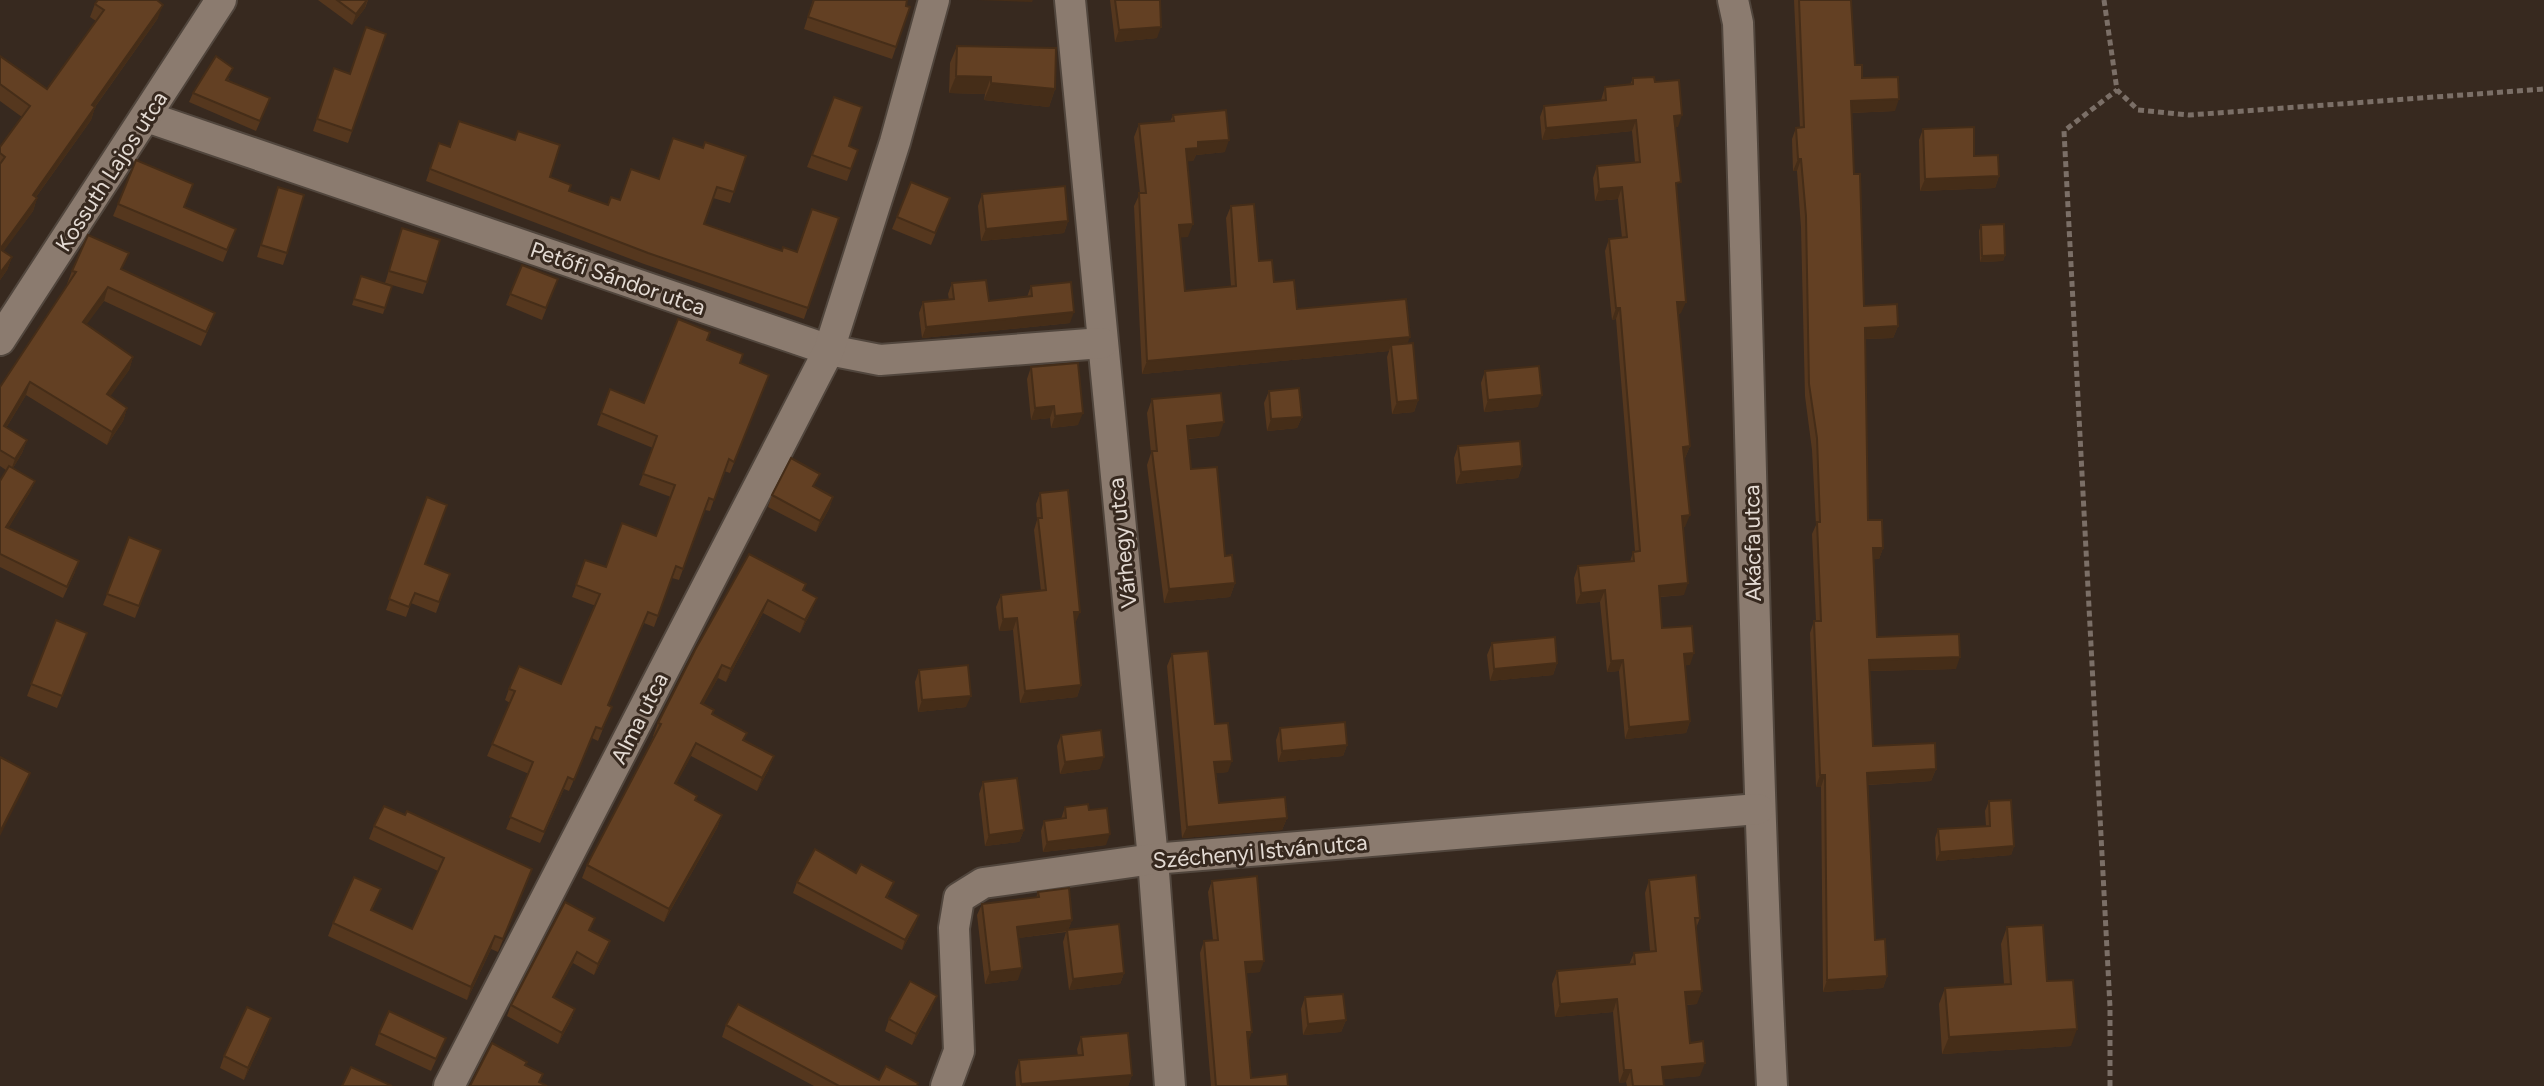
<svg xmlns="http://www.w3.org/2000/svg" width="2544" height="1086" viewBox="0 0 2544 1086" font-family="Figtree,sans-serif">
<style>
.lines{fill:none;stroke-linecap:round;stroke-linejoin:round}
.minor-casing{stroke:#51463d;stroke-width:34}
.path{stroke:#7b6f67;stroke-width:5;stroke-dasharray:6 4;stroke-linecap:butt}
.minor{stroke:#8b7b6f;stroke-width:30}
.wall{fill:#55371e}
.shaded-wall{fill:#452d18}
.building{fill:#634023;stroke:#452d18;stroke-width:2}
.labels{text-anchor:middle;stroke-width:6;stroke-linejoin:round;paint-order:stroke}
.street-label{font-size:22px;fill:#e4dbd4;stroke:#37291f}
</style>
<rect width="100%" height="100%" fill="#37291f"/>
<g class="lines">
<g class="minor-casing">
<g id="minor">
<polyline points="1070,0 1153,859 1170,1086"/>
<path d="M1733 0 1738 23C1751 378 1754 732 1772 1086"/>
<polyline points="147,117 829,350 880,360 1102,343"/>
<polyline points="0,340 221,0"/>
<polyline points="449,1086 829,350 895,142 934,0"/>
<polyline points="946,1086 959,1051 954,928 959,898 983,883 1153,859 1758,809"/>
</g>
</g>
<g class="path">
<polyline points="2104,0 2117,90 2138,110 2189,115 2544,89"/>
<polyline points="2110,1086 2110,1007 2064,131 2117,90"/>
</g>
<use href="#minor" class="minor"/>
</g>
<g class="wall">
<polygon points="318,0 368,0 365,8 352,25"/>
<polygon points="813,0 910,7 892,59 804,29"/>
<polygon points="1110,0 1160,0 1157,38 1115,42"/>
<polygon points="1794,0 1851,0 1855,65 1862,78 1895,111 1851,113 1854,174 1864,306 1898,326 1893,338 1865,339 1868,520 1883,548 1879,559 1874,559 1877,637 1956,669 1870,671 1873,746 1936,769 1931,781 1868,785 1875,940 1887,976 1883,988 1823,992 1821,787 1816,787 1810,633 1814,621 1816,621 1812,534 1816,525 1812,450 1805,396 1801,228 1797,171 1793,171 1792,139 1796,128 1800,128"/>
<polygon points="95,4 158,18 95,107 91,120 36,197 37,198 33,211 3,251 12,257 7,270 0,280 0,147 22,117 0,101 0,56 47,89 96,21 90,17"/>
<polygon points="386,34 348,143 313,131 334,68 350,74"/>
<polygon points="957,46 1055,89 1049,107 984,100 985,94 949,93 950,63"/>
<polygon points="230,78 227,81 266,108 256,131 189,102 193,93"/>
<polygon points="1633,78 1655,82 1678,127 1675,127 1681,313 1678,314 1690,446 1685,458 1684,458 1685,527 1683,527 1684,595 1660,597 1662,628 1690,665 1685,665 1690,721 1686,733 1625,739 1619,671 1607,672 1600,602 1576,604 1574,578 1578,566 1630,562 1633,552 1635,551 1616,319 1612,320 1605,251 1609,239 1622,238 1618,199 1595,201 1593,178 1597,166 1635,162 1632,131 1542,140 1540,117 1544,106 1601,100 1605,87 1630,85"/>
<polygon points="834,97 849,146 858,150 847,181 807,167"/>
<polygon points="1173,115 1225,152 1196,155 1193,161 1187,161 1188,237 1180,237 1185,291 1231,286 1226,218 1231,206 1259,261 1274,282 1297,309 1408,343 1418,400 1414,412 1392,414 1387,357 1389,351 1142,374 1134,206 1140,193 1134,137 1139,124 1170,122"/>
<polygon points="1923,129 1974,156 1999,176 1995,188 1920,191 1919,140"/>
<polygon points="439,143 550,177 569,191 608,205 620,200 658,179 703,148 746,156 730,203 713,198 704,224 782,251 797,252 839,218 804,319 644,264 426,181"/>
<polygon points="911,182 950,198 931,245 892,229"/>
<polygon points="278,187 287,253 283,265 257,257"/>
<polygon points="982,194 1068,221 1064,233 981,241 978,206"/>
<polygon points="118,204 184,207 236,229 223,262 113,216"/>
<polygon points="1981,225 2005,255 2003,261 1980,262 1979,231"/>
<polygon points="402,228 427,282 423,294 385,283"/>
<polygon points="522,265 558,279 542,320 506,305"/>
<polygon points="122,270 210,326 201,346 104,301 86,324 133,357 129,370 110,396 127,408 123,421 107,445 26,395 6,428 27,440 22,453 13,468 35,481 30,492 8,528 75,572 63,598 0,567 0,481 6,470 0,466 0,387 68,284 67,284 72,271"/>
<polygon points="361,276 392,286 383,314 352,305"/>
<polygon points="952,283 989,301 1027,297 1031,286 1070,323 922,338 919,313 923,302 949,300 948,294"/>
<polygon points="707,340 740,363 769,375 730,473 724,471 710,511 705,510 679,580 672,578 654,627 644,623 608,705 612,707 598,741 592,738 569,791 564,789 540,843 506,829 529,774 487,756 510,703 505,700 509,689 561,684 596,606 572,597 585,560 606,567 656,536 671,497 639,485 653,448 597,425 610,389 644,403"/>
<polygon points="1031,367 1078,425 1051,428 1050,418 1031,420 1027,379"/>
<polygon points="1485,371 1538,407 1484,412 1481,383"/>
<polygon points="1269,391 1302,417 1297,428 1267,431 1264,403"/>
<polygon points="1152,399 1219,436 1188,439 1191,469 1235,583 1230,597 1164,603 1147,465 1151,453 1147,413"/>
<polygon points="1458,446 1522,466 1518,478 1456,484 1454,458"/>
<polygon points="815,487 833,497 829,509 816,532 768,507 772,495"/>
<polygon points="1040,493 1075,624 1081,685 1077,697 1020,703 1013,630 999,631 996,607 1001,595 1041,591 1034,530 1037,520 1036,504"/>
<polygon points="427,497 425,564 450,574 436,613 411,603 406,617 386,610"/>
<polygon points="129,537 161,550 135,618 103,605"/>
<polygon points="749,554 806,584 804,590 812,610 800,633 763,613 726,682 718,678 703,704 713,714 744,740 769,769 757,791 691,756 676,784 695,801 722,815 717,828 664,922 582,878 587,865 654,736 653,736 658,723"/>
<polygon points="56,620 87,633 57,708 27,696"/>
<polygon points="1492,643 1557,663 1553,675 1490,681 1487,655"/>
<polygon points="1172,654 1215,724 1228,772 1216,773 1219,803 1287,818 1282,830 1182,838 1167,666"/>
<polygon points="919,670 966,707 918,712 915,682"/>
<polygon points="1280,728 1347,745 1343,756 1278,762 1276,740"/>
<polygon points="1061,735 1100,769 1060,774 1057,746"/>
<polygon points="983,782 1024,830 1019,842 985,846 979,794"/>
<polygon points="1989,801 2014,846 2011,855 1936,861 1935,838 1938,829 1986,826 1985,811"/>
<polygon points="1065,807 1089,810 1106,845 1043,852 1041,831 1044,821 1061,819"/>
<polygon points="374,826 532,869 498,952 491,949 467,1000 328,936 333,923 381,889 372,910 412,929 438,871 369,839"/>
<polygon points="1649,880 1700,918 1696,928 1697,1004 1686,1005 1690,1043 1700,1076 1663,1079 1664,1086 1627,1086 1626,1082 1619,1083 1613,1012 1555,1017 1552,984 1557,971 1629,965 1634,953 1650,951 1645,893"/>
<polygon points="1212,881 1260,972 1246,973 1248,1043 1251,1078 1288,1086 1211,1086 1200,953 1204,941 1213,940 1208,892"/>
<polygon points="797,882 894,882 887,898 919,915 915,925 902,950 793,893"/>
<polygon points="1038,892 1072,920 1068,930 1124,973 1120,984 1069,990 1063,942 1066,932 1018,938 1018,980 985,984 977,915 982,904 1036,898"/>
<polygon points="2007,927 2047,981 2071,1046 1942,1054 1939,1004 1945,988 2004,984 2001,944"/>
<polygon points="590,931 610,941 606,952 594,975 573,963 554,997 575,1009 571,1020 558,1044 507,1016 511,1005"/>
<polygon points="1305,997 1346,1020 1341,1032 1303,1035 1301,1009"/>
<polygon points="932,1008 912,1045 885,1031 889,1019"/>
<polygon points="726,1025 879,1080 917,1086 814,1086 722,1037"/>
<polygon points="267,1030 244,1080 220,1068 224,1056"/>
<polygon points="379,1033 446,1038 431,1071 375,1045"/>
<polygon points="1081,1037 1132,1075 1128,1086 1016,1086 1015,1072 1019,1060 1078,1056 1077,1049"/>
</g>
<g class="shaded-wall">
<polygon points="367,0 365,8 352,25 356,14"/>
<polygon points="977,0 1033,0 1032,2"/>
<polygon points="163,5 158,18 87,118 92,105"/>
<polygon points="1161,27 1157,38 1115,42 1119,30"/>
<polygon points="956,76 991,77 985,94 949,93"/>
<polygon points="991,83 1055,89 1049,107 984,100"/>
<polygon points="1899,99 1895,111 1847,113 1851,101"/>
<polygon points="95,107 91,120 28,208 33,195"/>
<polygon points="1682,115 1678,127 1670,128 1674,116"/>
<polygon points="1636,120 1632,131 1542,140 1546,128"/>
<polygon points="1229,140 1225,152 1196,155 1193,161 1182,162 1186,149 1198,142"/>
<polygon points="1798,159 1801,159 1797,171 1793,171"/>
<polygon points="1999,176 1995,188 1920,191 1925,179"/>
<polygon points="1622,187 1618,199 1595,201 1599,189"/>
<polygon points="37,198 33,211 0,256 0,249"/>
<polygon points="1068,221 1064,233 981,241 986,229"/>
<polygon points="1193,224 1188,237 1175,238 1179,225"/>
<polygon points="2005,255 2003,261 1980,262 1982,256"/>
<polygon points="12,257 7,270 0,280 0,273"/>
<polygon points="108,287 104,301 79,335 83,322"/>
<polygon points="1677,302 1686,302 1681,313 1672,314"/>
<polygon points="1616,308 1620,308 1616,319 1612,320"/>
<polygon points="1074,312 1070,323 922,338 926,327"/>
<polygon points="1898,326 1893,338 1861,339 1865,328"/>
<polygon points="1410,337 1405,350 1391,345 1389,351 1142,374 1147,361"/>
<polygon points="133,357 129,370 102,408 107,394"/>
<polygon points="30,382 26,395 0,438 4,426"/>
<polygon points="1542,395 1538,407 1484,412 1488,400"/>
<polygon points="1418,400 1414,412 1392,414 1397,402"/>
<polygon points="1054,406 1050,418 1031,420 1035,408"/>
<polygon points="127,408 123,421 107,445 112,432"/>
<polygon points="1083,413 1078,425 1051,428 1055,416"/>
<polygon points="1302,417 1297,428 1267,431 1271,419"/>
<polygon points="1224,422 1219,436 1182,439 1187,426"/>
<polygon points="27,440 22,453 10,473 15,459"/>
<polygon points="1690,446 1685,458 1679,459 1683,447"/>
<polygon points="1522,466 1518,478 1456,484 1461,472"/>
<polygon points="35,481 30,492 2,539 6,527"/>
<polygon points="833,497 829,509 816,532 820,521"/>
<polygon points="1690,515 1685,527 1678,528 1682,516"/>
<polygon points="1873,548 1883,548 1879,559 1869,560"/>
<polygon points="1235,583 1230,597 1164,603 1169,589"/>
<polygon points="1688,583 1684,595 1654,597 1659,586"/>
<polygon points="1605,590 1600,602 1576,604 1581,593"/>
<polygon points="817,598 812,610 800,633 805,620"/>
<polygon points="768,600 763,613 726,682 731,669"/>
<polygon points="1074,612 1080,612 1075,624"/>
<polygon points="1017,618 1013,630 999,631 1003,619"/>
<polygon points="1694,653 1690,665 1680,666 1684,654"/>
<polygon points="1960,657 1956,669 1865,671 1869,660"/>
<polygon points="1623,660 1619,671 1607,672 1611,661"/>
<polygon points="1557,663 1553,675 1490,681 1494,669"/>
<polygon points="722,665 718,678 697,716 701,703"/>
<polygon points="1081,685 1077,697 1020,703 1025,691"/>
<polygon points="971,696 966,707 918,712 922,700"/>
<polygon points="1690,721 1686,733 1625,739 1629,727"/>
<polygon points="696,743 691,756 670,796 675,783"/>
<polygon points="1347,745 1343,756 1278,762 1282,751"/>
<polygon points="774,756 769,769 757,791 762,778"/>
<polygon points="1104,757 1100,769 1060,774 1065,762"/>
<polygon points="1232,761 1228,772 1210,774 1214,762"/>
<polygon points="1936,769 1931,781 1863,785 1867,773"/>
<polygon points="30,773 26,784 0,836 0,832"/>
<polygon points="1820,775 1825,775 1821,787 1816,787"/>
<polygon points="722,815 717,828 664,922 669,909"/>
<polygon points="1287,818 1282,830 1182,838 1187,827"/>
<polygon points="1024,830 1019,842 985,846 989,835"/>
<polygon points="1110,834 1106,845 1043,852 1047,842"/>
<polygon points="2014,846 2011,855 1936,861 1940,852"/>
<polygon points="919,915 915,925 902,950 905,940"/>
<polygon points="1072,920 1068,931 1013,939 1017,927"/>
<polygon points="495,936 491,949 467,1000 471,987"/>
<polygon points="610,941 606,952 594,975 598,964"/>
<polygon points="577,952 573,963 549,1008 553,997"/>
<polygon points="1264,961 1260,972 1241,974 1245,962"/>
<polygon points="1022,968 1018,980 985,984 990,972"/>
<polygon points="1124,973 1120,984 1069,990 1073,979"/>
<polygon points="1887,976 1883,988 1823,992 1827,980"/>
<polygon points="1702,991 1697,1004 1680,1005 1685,992"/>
<polygon points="937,996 932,1008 912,1045 916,1034"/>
<polygon points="1617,999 1613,1012 1555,1017 1560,1004"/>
<polygon points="575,1009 571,1020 558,1044 562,1033"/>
<polygon points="271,1018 267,1030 244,1080 248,1068"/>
<polygon points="1346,1020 1341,1032 1303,1035 1308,1024"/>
<polygon points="2077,1029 2071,1046 1942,1054 1949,1037"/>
<polygon points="1247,1032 1252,1032 1248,1043"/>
<polygon points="1705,1063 1700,1076 1657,1080 1662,1067"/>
<polygon points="1624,1070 1631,1070 1626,1082 1619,1083"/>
<polygon points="1132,1075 1128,1086 1021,1086 1021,1084"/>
</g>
<g class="building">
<polygon points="98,0 157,0 163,5 92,105 95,107 33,195 37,198 0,249 12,257 0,273 0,164 5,157 0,153 0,147 30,106 0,84 0,56 47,89 104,10 95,4"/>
<polygon points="337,0 367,0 356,14"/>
<polygon points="814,0 907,0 906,6 910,7 896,47 808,17"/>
<polygon points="1115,0 1160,0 1161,27 1119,30"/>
<polygon points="1799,0 1851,0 1855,65 1862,65 1862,78 1898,77 1899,99 1851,101 1854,174 1860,174 1864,306 1897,304 1898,326 1865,328 1868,520 1882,520 1883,548 1873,548 1877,637 1959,634 1960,657 1869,660 1873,746 1935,743 1936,769 1867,773 1875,940 1885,939 1887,976 1827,980 1825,775 1820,775 1814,621 1821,621 1817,522 1820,522 1817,438 1809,384 1806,216 1801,159 1798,159 1796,128 1804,127"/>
<polygon points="366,27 386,34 352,131 317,119 334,68 350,74"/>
<polygon points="957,46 1056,48 1055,89 991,83 991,77 956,76"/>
<polygon points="216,56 233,68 226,80 270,98 260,121 193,93"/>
<polygon points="1654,77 1655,82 1679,80 1682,115 1674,116 1681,182 1676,183 1686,302 1677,302 1690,446 1683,447 1690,515 1682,516 1688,583 1659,586 1662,628 1692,626 1694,653 1684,654 1690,721 1629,727 1623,660 1611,661 1605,590 1581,593 1578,566 1634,561 1633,552 1640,551 1620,308 1616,308 1609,239 1627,237 1622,187 1599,189 1597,166 1640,162 1636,120 1546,128 1544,106 1606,100 1605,87 1633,84 1633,78"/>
<polygon points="834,97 862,107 849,146 858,150 851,169 812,155"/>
<polygon points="1226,110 1229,140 1198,142 1198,148 1186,149 1193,224 1179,225 1185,291 1236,286 1231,206 1254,204 1259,261 1272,260 1274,282 1294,280 1297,309 1406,299 1410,337 1147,361 1139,193 1146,193 1139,124 1174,121 1173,115"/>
<polygon points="459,121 515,140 518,131 560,145 550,177 571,185 569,191 608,205 611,197 620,200 631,169 659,179 673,138 703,148 705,142 746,156 734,192 717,187 704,224 782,251 783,247 797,252 812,209 839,218 808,308 648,253 430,169 439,143 450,147"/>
<polygon points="1974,127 1974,156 1998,155 1999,176 1925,179 1923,129"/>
<polygon points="136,160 193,184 184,207 236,229 227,250 118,204"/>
<polygon points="911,182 950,198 935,233 897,217"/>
<polygon points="1065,186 1068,221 986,229 982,194"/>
<polygon points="278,187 304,195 287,253 261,245"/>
<polygon points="2004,224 2005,255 1982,256 1981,225"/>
<polygon points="402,228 440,240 427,282 389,271"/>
<polygon points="88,235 129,253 121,269 215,313 206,332 108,287 83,322 133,357 107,394 127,408 112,432 30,382 4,426 27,440 15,459 0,450 0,387 76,272 72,271"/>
<polygon points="522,265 558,279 546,308 510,294"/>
<polygon points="361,276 392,286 385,308 354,299"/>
<polygon points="986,280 989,301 1032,296 1031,286 1071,282 1074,312 926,327 923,302 954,299 952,283"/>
<polygon points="678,319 710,332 707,340 743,354 740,363 769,375 734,462 729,459 714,500 709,498 683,569 676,566 658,616 648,612 608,705 612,707 602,729 596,727 574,780 568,777 544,832 510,817 533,762 492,744 515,691 509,689 519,666 561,684 600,594 576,585 585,560 606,567 622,523 656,536 675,485 643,474 657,436 601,413 610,389 644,403"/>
<polygon points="1413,343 1418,400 1397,402 1391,345"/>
<polygon points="1078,363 1083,413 1055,416 1054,406 1035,408 1031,367"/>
<polygon points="1539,366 1542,395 1488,400 1485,371"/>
<polygon points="1299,388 1302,417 1271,419 1269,391"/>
<polygon points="1221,393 1224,422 1187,426 1191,469 1217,467 1225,556 1232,555 1235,583 1169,589 1152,451 1157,451 1152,399"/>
<polygon points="1520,441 1522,466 1461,472 1458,446"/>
<polygon points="791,458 820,474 813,486 833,497 820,521 772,495"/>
<polygon points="9,466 35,481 6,527 79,561 67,587 0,554 0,481"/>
<polygon points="1068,490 1080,612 1074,612 1081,685 1025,691 1017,618 1003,619 1001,595 1046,590 1038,518 1042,518 1040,493"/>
<polygon points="427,497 447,505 425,564 450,574 439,602 415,593 409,607 389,599"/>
<polygon points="129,537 161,550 139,606 107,594"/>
<polygon points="749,554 806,584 803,590 817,598 805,620 768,600 731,669 722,665 701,703 714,710 712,714 747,733 743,740 774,756 762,778 696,743 675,783 697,796 695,800 722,815 669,909 587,865 661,724 658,723 695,650"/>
<polygon points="56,620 87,633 62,696 31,684"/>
<polygon points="1555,637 1557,663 1494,669 1492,643"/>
<polygon points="1208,651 1215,724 1228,723 1232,761 1214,762 1219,803 1285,797 1287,818 1187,827 1172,654"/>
<polygon points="968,665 971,696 922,700 919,670"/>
<polygon points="1345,722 1347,745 1282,751 1280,728"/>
<polygon points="1101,730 1104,757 1065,762 1061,735"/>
<polygon points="0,757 30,773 0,832"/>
<polygon points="1017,778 1024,830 989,835 983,782"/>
<polygon points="2011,800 2014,846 1940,852 1938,829 1990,826 1989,801"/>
<polygon points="1088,804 1089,810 1107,808 1110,834 1047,842 1044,821 1066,818 1065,807"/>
<polygon points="384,806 405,815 407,811 532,869 503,939 495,936 471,987 333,923 354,877 381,889 371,910 412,929 444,858 374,826"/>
<polygon points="815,849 856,873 861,864 894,882 886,897 919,915 905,940 797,882"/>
<polygon points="1696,875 1700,918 1695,918 1702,991 1685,992 1690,1043 1703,1041 1705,1063 1662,1067 1664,1086 1633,1086 1631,1070 1624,1070 1617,999 1560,1004 1557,971 1635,964 1634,953 1656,951 1649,880"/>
<polygon points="1257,876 1264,961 1245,962 1252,1032 1247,1032 1251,1078 1287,1074 1288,1086 1216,1086 1204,941 1218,940 1212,881"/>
<polygon points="1069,888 1072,920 1017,927 1022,968 990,972 982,904 1039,897 1038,892"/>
<polygon points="565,902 595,918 589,930 610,941 598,964 577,952 553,997 575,1009 562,1033 511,1005"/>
<polygon points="1119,924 1124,973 1073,979 1067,930"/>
<polygon points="2043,925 2047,981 2073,980 2077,1029 1949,1037 1945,988 2011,984 2007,927"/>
<polygon points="910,981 937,996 916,1034 889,1019"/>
<polygon points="1343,994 1346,1020 1308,1024 1305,997"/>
<polygon points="738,1004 879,1080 886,1066 918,1083 917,1086 839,1086 726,1025"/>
<polygon points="247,1007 271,1018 248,1068 224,1056"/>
<polygon points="389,1011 446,1038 436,1059 379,1033"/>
<polygon points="1128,1033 1132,1075 1021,1084 1019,1060 1083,1055 1081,1037"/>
<polygon points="492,1043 527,1062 525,1065 543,1074 539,1082 547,1086 470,1086"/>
<polygon points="351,1067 392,1086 342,1086"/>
</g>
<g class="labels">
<g class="street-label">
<text transform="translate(111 171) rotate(-57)" y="8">Kossuth Lajos utca</text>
<text transform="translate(618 278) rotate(19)" y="8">Petőfi Sándor utca</text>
<text transform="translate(1122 543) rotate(-96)" y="8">Várhegy utca</text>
<text transform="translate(1752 543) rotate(-91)" y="8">Akácfa utca</text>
<text transform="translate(639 718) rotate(-63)" y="8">Alma utca</text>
<text transform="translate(1260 851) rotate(-5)" y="8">Széchenyi István utca</text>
</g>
</g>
</svg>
